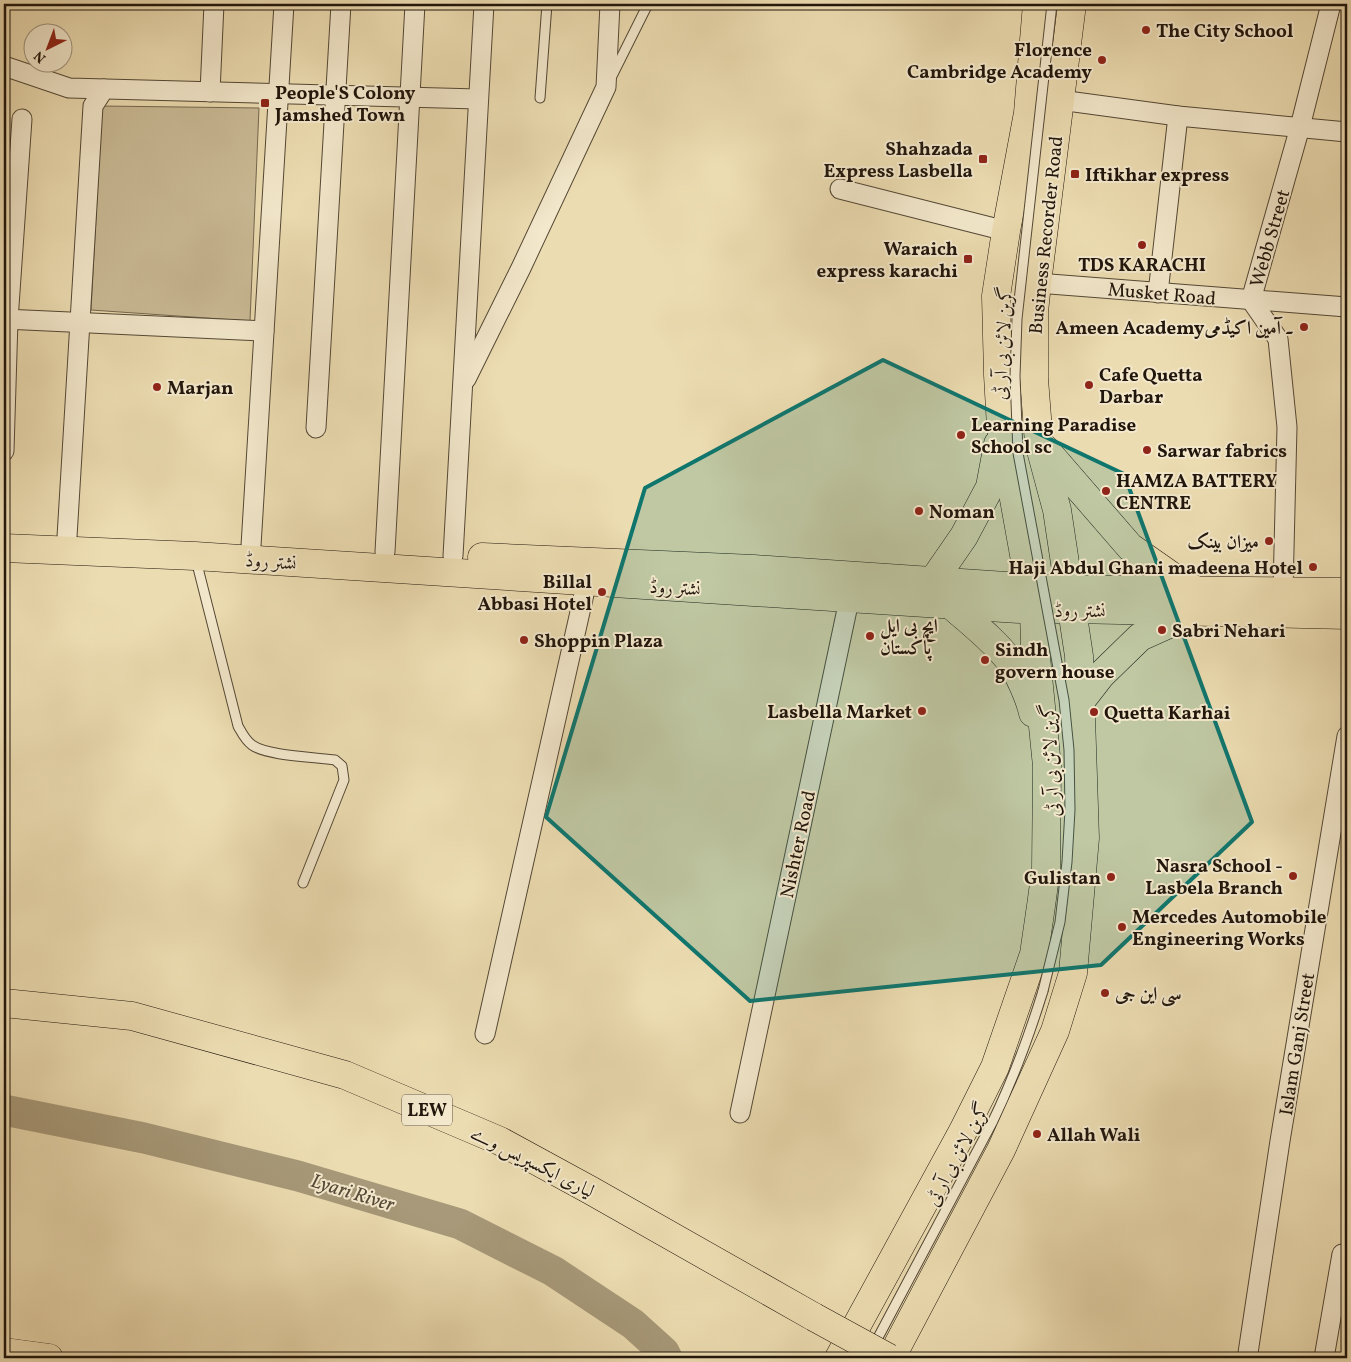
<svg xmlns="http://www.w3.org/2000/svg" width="1351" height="1362" viewBox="0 0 1351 1362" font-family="Vollkorn,Amiri,serif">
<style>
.green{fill:#c9ba95;stroke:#756850}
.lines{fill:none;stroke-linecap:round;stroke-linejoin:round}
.river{stroke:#a79979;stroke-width:31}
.service-casing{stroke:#544835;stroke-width:11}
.minor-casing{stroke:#544835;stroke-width:21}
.primary-casing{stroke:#21160c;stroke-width:29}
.motorway-casing{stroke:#21160c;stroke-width:29}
.service{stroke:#f3e8cc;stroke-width:9}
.minor{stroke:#f3e8cc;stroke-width:19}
.primary{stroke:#ecdcb1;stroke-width:28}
.motorway{stroke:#ecdcb1;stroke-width:28}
.service-bridge-casing{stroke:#544835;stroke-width:11;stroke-linecap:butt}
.motorway-bridge-casing{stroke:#21160c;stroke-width:29;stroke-linecap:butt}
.service-bridge{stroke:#f3e8cc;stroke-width:9}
.motorway-bridge{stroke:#ecdcb1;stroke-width:28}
.marked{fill:#0f766e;fill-opacity:0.2;stroke:#0f766e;stroke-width:4;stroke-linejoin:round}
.poi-dot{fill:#8f2418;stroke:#f3e8cc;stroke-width:2}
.labels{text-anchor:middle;stroke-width:4;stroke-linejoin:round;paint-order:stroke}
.shield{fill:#f3e8cc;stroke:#605546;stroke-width:1}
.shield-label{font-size:18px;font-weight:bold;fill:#21160c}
.poi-label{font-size:19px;font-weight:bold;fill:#21160c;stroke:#f3e8cc;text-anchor:start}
.street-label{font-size:19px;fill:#21160c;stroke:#f3e8cc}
.water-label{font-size:20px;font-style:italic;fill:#574a38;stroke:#f3e8cc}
</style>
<rect width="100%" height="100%" fill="#ecdcb1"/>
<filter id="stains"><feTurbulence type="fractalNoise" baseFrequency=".004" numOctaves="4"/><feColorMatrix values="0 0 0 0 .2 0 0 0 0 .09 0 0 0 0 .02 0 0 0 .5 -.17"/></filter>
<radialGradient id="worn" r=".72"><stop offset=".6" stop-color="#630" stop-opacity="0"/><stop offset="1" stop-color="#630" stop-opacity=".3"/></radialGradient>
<polygon class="green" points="102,106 259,108 250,321 91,310"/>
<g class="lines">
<polyline class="river" points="4,1110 144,1138 298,1176 460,1224 553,1271 633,1324 664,1352 667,1358"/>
<g class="service-casing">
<g id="service">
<polyline points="612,76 648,4"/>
<polyline points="540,98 547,4"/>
<path d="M196 560 238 726C242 733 245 740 252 745 267 756 315 757 335 760L342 766 344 780 303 883"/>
<path d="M873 1347 992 1123C1013 1080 1029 1036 1043 991"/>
</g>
</g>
<g class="minor-casing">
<g id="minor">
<polyline points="4,66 69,88 478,99"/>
<polyline points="210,92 214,4"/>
<polyline points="1060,100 1178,116 1347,132"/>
<polyline points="840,189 1006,231"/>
<polyline points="1037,283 1347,307"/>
<polyline points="1158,293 1178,116"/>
<polyline points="4,319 264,331"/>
<polyline points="466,379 521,268 606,87 610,4"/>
<polyline points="316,428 341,4"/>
<polyline points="4,451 8,320 22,119"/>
<polyline points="67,537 93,106 104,89"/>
<polyline points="251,546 284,4"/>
<polyline points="385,552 415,4"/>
<polyline points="453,556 484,4"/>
<polyline points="1283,590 1287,427 1278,339 1251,300 1300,127 1331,4"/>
<polyline points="485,1034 589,572"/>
<polyline points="740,1113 852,586"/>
<polyline points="1248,1353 1280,1141 1347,736"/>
<polyline points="1324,1358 1342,1254 1347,1255"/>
</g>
</g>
<g class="primary-casing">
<g id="primary">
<polyline points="1045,449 1130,547 1170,575 1195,590"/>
<polyline points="4,548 195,556 1034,610 1072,609 1347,615"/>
<polyline points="482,557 754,569 1050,589 1347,592"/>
<polyline points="933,581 964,536 990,487 998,444"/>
<path d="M950 604C970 622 993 639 1009 660 1018 671 1030 699 1033 713"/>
<polyline points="1080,702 1101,675 1140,637 1189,615"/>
<polyline points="839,1358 963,1131 995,1067 1034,954 1041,906 1046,869 1047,766 1035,647 1034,610 1001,427 998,375 996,296 1006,231 1028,113 1037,4"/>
<polyline points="891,1358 1001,1150 1055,1031 1073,973 1085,838 1079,656 1057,510 1039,443 1034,379 1034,312 1037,283 1072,4"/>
</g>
</g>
<g class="motorway-casing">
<g id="motorway">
<polyline points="4,1003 132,1016 345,1075 500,1141 590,1190 814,1317"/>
<polyline points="4,1352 49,1358"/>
</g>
</g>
<use href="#service" class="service"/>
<use href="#minor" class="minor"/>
<use href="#primary" class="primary"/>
<use href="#motorway" class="motorway"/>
<g class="service-bridge-casing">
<polyline id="service-bridge" points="1043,991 1060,922 1067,862 1070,810 1069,750 1064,700 1018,453 1015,376 1017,319 1052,4"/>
</g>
<g class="motorway-bridge-casing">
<polyline id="motorway-bridge" points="814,1317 889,1358"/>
</g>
<use href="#service-bridge" class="service-bridge"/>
<use href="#motorway-bridge" class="motorway-bridge"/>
</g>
<path class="marked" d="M883 360 1124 474 1252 822 1101 965 750 1001 546 817 645 488Z"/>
<g class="poi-dot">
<circle cx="1146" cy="30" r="5"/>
<circle cx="1102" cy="60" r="5"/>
<rect x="260" y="98" width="10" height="10" rx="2.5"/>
<rect x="978" y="154" width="10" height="10" rx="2.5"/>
<rect x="1070" y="169" width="10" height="10" rx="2.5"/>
<circle cx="1142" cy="245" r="5"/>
<rect x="963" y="254" width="10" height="10" rx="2.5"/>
<circle cx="1304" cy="327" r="5"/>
<circle cx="1089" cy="385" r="5"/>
<circle cx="157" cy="387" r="5"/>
<circle cx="961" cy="435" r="5"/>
<circle cx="1147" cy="450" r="5"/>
<circle cx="1106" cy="491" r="5"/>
<circle cx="919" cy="511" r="5"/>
<circle cx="1269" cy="541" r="5"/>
<circle cx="1313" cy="567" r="5"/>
<circle cx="602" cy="592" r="5"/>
<circle cx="1162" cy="630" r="5"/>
<circle cx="870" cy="636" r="5"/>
<circle cx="524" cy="640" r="5"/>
<circle cx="985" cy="660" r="5"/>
<circle cx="922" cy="711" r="5"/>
<circle cx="1094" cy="712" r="5"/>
<circle cx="1293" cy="876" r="5"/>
<circle cx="1111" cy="877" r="5"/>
<circle cx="1122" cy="927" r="5"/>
<circle cx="1105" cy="993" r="5"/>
<circle cx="1037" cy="1134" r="5"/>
</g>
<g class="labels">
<rect class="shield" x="402" y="1094.5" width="50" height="31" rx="4"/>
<g class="shield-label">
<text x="427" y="1116">LEW</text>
</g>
<g class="poi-label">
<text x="1156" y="37">The City School</text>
<text x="1092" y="56" text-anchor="end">Florence<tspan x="1092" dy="22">Cambridge Academy</tspan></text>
<text x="275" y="99">People'S Colony<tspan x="275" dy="22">Jamshed Town</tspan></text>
<text x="973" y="155" text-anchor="end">Shahzada<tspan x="973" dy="22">Express Lasbella</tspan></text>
<text x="1085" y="181">Iftikhar express</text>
<text x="958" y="255" text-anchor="end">Waraich<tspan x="958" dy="22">express karachi</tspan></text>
<text x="1142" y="271" text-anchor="middle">TDS KARACHI</text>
<text x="1294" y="334" text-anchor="end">Ameen Academy۔ آمین اکیڈمی</text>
<text x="1099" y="381">Cafe Quetta<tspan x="1099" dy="22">Darbar</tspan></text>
<text x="167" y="394">Marjan</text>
<text x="971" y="431">Learning Paradise<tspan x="971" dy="22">School sc</tspan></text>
<text x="1157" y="457">Sarwar fabrics</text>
<text x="1116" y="487">HAMZA BATTERY<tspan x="1116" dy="22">CENTRE</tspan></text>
<text x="929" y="518">Noman</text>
<text x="1259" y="548" text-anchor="end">میزان بینک</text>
<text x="1303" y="574" text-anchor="end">Haji Abdul Ghani madeena Hotel</text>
<text x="592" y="588" text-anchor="end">Billal<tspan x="592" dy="22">Abbasi Hotel</tspan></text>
<text x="880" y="632">ایچ بی ایل<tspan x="880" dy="22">پاکستان</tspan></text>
<text x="1172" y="637">Sabri Nehari</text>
<text x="534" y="647">Shoppin Plaza</text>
<text x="995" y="656">Sindh<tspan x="995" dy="22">govern house</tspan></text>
<text x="912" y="718" text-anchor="end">Lasbella Market</text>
<text x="1104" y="719">Quetta Karhai</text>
<text x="1283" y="872" text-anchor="end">Nasra School -<tspan x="1283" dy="22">Lasbela Branch</tspan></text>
<text x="1101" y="884" text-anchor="end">Gulistan</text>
<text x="1132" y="923">Mercedes Automobile<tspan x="1132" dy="22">Engineering Works</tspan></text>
<text x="1115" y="1000">سی این جی</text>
<text x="1047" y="1141">Allah Wali</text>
</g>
<g class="street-label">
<text transform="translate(1045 235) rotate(-84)" y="7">Business Recorder Road</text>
<text transform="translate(1269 238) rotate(-74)" y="7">Webb Street</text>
<text transform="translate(1162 293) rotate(5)" y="7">Musket Road</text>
<text transform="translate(1002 343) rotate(-87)" y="7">گرین لائن بی آر ٹی</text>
<text transform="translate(271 561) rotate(4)" y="7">نشتر روڈ</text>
<text transform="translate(675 587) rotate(3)" y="7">نشتر روڈ</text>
<text x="1080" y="617">نشتر روڈ</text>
<text transform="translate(1050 760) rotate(-93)" y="7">گرین لائن بی آر ٹی</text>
<text transform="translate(797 844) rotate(-78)" y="7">Nishter Road</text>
<text transform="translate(1296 1044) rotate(-81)" y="7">Islam Ganj Street</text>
<text transform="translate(957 1154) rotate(-62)" y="7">گرین لائن بی آر ٹی</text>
<text transform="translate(533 1161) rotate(27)" y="7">لیاری ایکسپریس وے</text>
</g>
<g class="water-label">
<text transform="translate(353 1192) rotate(17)" y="7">Lyari River</text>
</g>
</g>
<rect width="1351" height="1362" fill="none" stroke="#ecdcb1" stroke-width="20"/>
<rect x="5" y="5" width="1341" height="1352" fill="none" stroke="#21160c" stroke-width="2.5"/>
<rect x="10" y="10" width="1331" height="1342" fill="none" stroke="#21160c"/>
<g transform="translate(48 48) rotate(222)"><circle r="24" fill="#f3e8cc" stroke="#9f947f"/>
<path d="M0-4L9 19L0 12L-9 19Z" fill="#8f2418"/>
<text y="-8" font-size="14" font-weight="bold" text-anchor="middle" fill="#21160c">N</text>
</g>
<rect width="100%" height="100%" filter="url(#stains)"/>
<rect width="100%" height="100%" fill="url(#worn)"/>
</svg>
